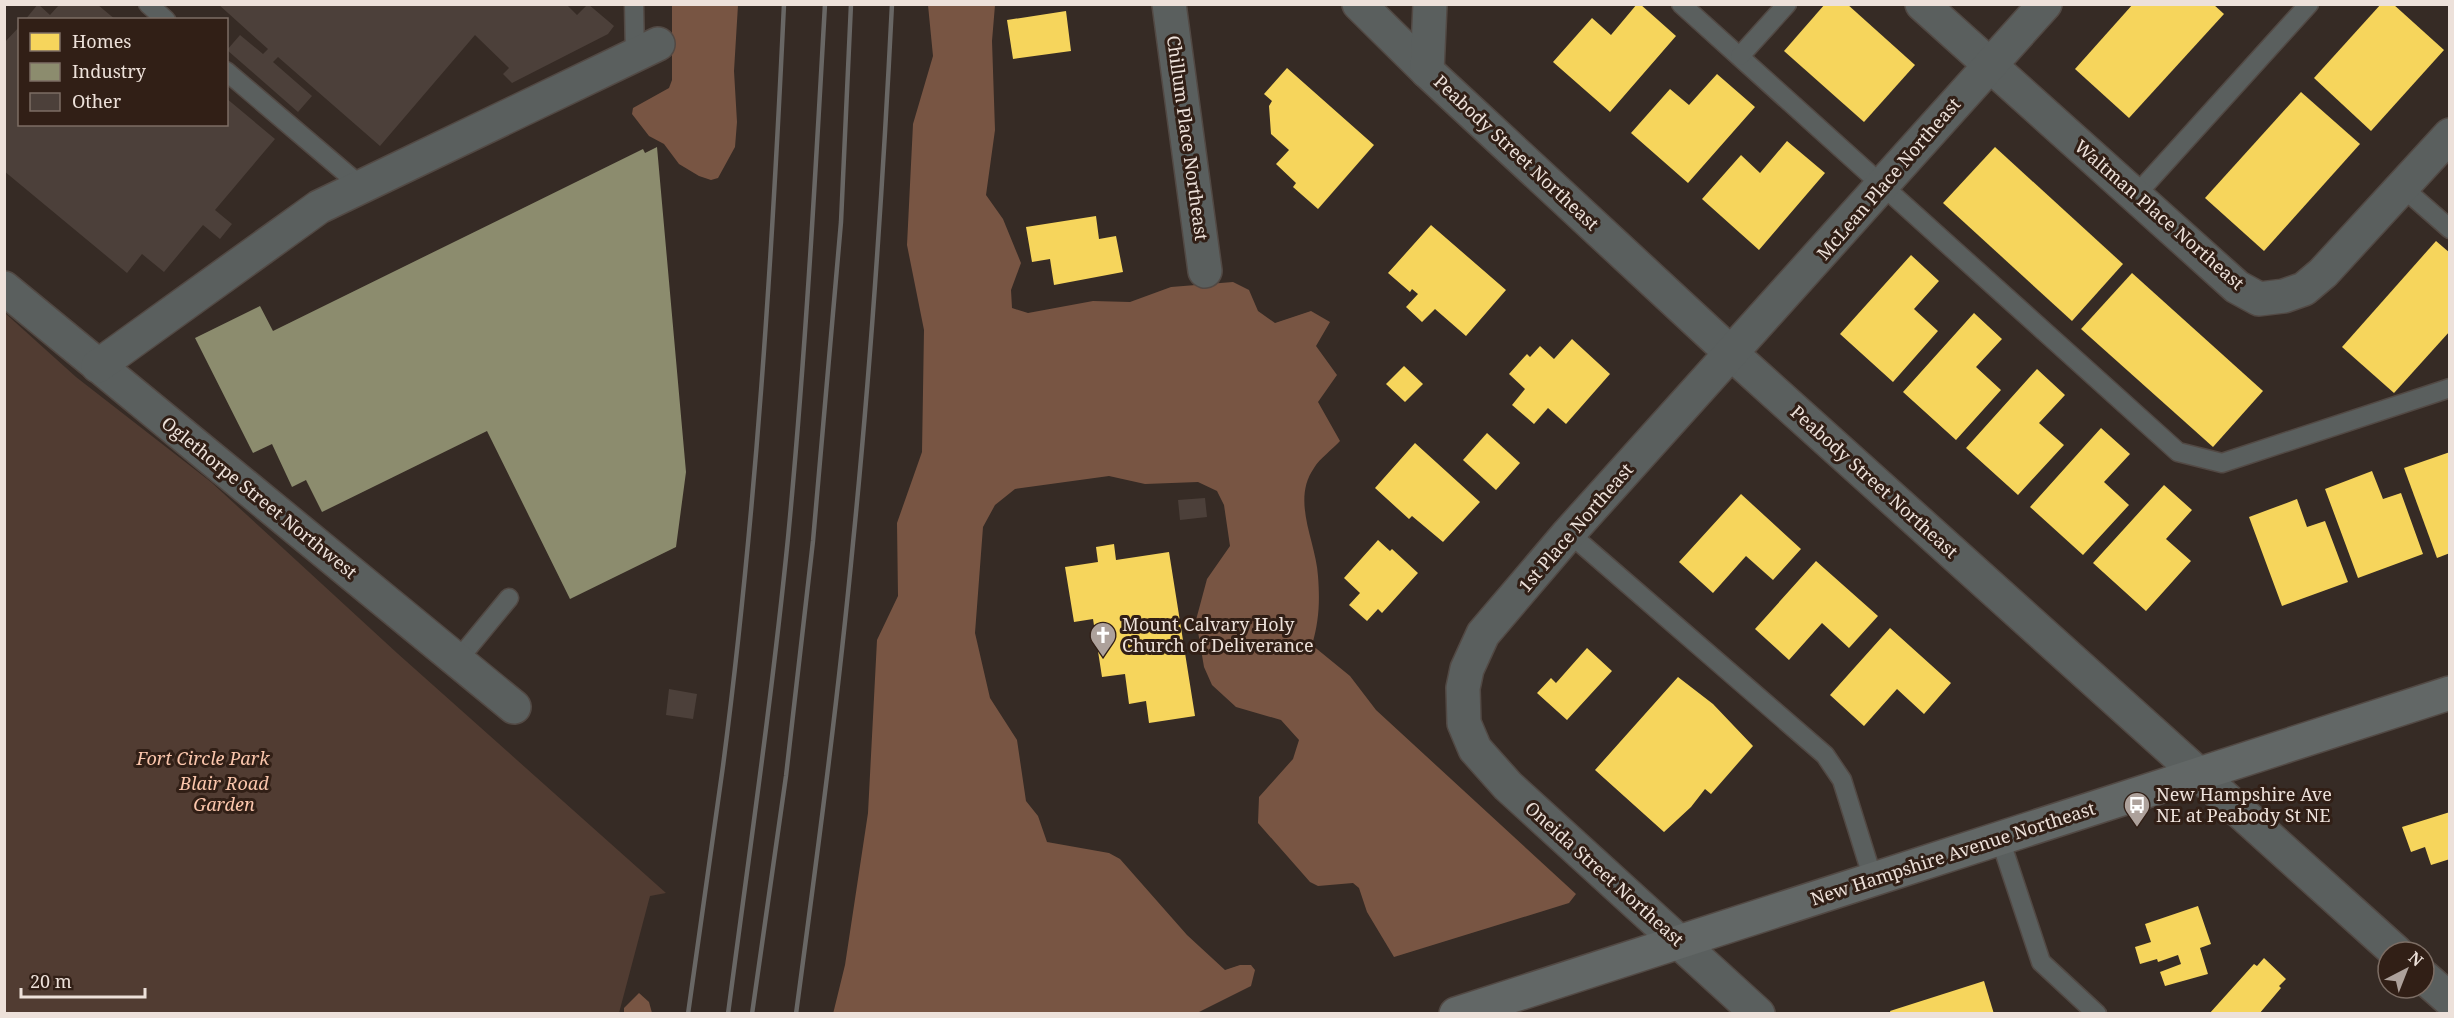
<svg xmlns="http://www.w3.org/2000/svg" width="2454" height="1018" viewBox="0 0 2454 1018" font-family="'Noto Serif',serif">
<style>
.green{fill:#513c32}
.forest{fill:#785543}
.homes{fill:#f6d55c}
.industry{fill:#8c8c6e}
.building{fill:#4c403a}
.lines{fill:none;stroke-linecap:round;stroke-linejoin:round}
.lane-casing{stroke:#524944;stroke-width:21}
.street-casing{stroke:#524944;stroke-width:36}
.primary-casing{stroke:#524944;stroke-width:36}
.lane{stroke:#5a5f5e;stroke-width:18}
.street{stroke:#5a5f5e;stroke-width:33}
.primary{stroke:#626766;stroke-width:33}
.rail{stroke:#696765;stroke-width:4.5}
.labels{text-anchor:middle;stroke-width:6;stroke-linejoin:round;paint-order:stroke}
.street-label{font-size:18px;fill:#ede1da;stroke:#311f16}
.poi-label{font-size:18px;fill:#ede1da;stroke:#311f16;text-anchor:start}
.park-label{font-size:18px;font-style:italic;fill:#fbc6ac;stroke:#311f16}
</style>
<rect width="100%" height="100%" fill="#362b25"/>
<polygon class="green" points="5,313 76,377 211,482 397,653 666,893 650,896 619,1013 5,1013"/>
<g class="forest">
<polygon points="672,5 738,5 734,71 737,122 735,147 718,178 711,180 699,176 679,164 664,144 649,136 632,114 633,108 669,88 672,80"/>
<path d="M928 5H995L992 41 995 130 986 195 1003 219 1021 263 1011 290 1012 308 1028 313 1093 301 1130 302 1171 287 1233 282 1249 290 1258 311 1275 323 1311 311 1330 322 1316 346 1337 375 1318 402 1340 441C1332 450 1320 458 1314 468 1291 501 1316 541 1318 576 1320 602 1319 621 1312 645L1350 676 1376 710 1576 894 1569 903 1394 957 1367 912 1359 888 1353 883 1318 886 1310 882 1258 823 1259 797 1293 759 1299 740 1281 720 1236 707 1212 685 1204 667 1196 620 1207 579 1230 546 1224 505 1217 491 1198 482 1145 484 1109 476 1015 489 995 505 983 527 975 633 990 698 1017 740 1026 801 1038 816 1047 842 1109 853 1120 859 1187 935 1225 970 1240 965H1251L1255 970 1251 986 1197 1013 833 1014 845 965 868 813 877 640 898 596 897 523 922 452 924 330 907 245 913 124 933 56Z"/>
<polygon points="639,993 649,1002 652,1013 624,1013 624,1008"/>
</g>
<g class="homes">
<polygon points="1637,4 1640,4 1676,36 1610,112 1553,62 1592,18 1611,35"/>
<polygon points="1825,4 1847,4 1915,65 1864,122 1784,51"/>
<polygon points="2133,4 2213,4 2224,14 2129,118 2075,69"/>
<polygon points="2381,4 2393,4 2444,50 2371,131 2314,78"/>
<polygon points="1066,11 1071,51 1013,59 1007,20"/>
<polygon points="1287,68 1374,145 1318,209 1293,187 1296,183 1276,164 1289,150 1271,134 1269,106 1272,101 1264,94"/>
<polygon points="1717,74 1755,107 1688,183 1631,133 1670,89 1689,105"/>
<polygon points="2301,92 2360,144 2264,251 2205,198"/>
<polygon points="1787,141 1825,173 1759,250 1702,199 1741,155 1760,173"/>
<polygon points="1995,147 2123,264 2072,321 1943,203"/>
<polygon points="1096,216 1099,239 1116,236 1123,272 1054,285 1050,259 1032,262 1026,227"/>
<polygon points="1431,225 1506,290 1466,336 1435,309 1422,322 1406,307 1418,294 1412,289 1410,292 1388,273"/>
<polygon points="2436,241 2450,253 2450,331 2394,393 2342,347"/>
<polygon points="1911,255 1939,281 1914,309 1938,331 1893,382 1840,334"/>
<polygon points="2132,273 2263,391 2213,447 2081,329"/>
<polygon points="1974,313 2002,339 1976,367 2001,390 1956,440 1903,392"/>
<polygon points="1572,339 1610,374 1566,424 1548,408 1534,424 1512,405 1525,389 1509,374 1527,354 1530,357 1540,346 1554,359"/>
<polygon points="1404,366 1423,384 1405,402 1386,384"/>
<polygon points="2037,369 2065,395 2039,423 2064,445 2018,495 1966,448"/>
<polygon points="2101,428 2130,454 2104,482 2129,505 2083,555 2030,507"/>
<polygon points="1487,433 1520,463 1496,490 1463,460"/>
<polygon points="1415,443 1480,502 1443,542 1412,516 1409,519 1375,488"/>
<polygon points="2450,452 2450,553 2437,558 2404,468"/>
<polygon points="2372,471 2383,499 2401,493 2423,554 2358,578 2325,489"/>
<polygon points="2164,485 2192,510 2166,539 2191,561 2146,611 2093,563"/>
<polygon points="1741,494 1801,549 1773,580 1746,556 1713,593 1679,562"/>
<polygon points="2297,499 2307,527 2325,521 2348,582 2282,606 2249,517"/>
<polygon points="1378,540 1390,551 1392,549 1418,573 1382,613 1378,609 1367,621 1349,605 1360,593 1344,578"/>
<polygon points="1114,544 1116,560 1169,552 1195,716 1149,723 1146,701 1129,704 1125,674 1102,677 1093,619 1074,622 1065,567 1098,562 1096,547"/>
<polygon points="1816,561 1878,616 1849,648 1822,623 1789,660 1755,629"/>
<polygon points="1890,628 1951,683 1924,714 1897,689 1864,726 1830,695"/>
<polygon points="1587,648 1612,671 1567,720 1537,693 1551,678 1556,683"/>
<polygon points="1678,677 1713,704 1753,746 1711,794 1705,789 1691,807 1664,832 1595,770"/>
<polygon points="2450,812 2450,859 2431,865 2425,847 2411,852 2402,827"/>
<polygon points="2198,906 2211,944 2200,948 2208,974 2165,986 2160,972 2181,964 2178,955 2158,962 2157,959 2140,964 2135,947 2151,942 2145,924"/>
<polygon points="2264,958 2286,979 2279,986 2281,988 2259,1014 2209,1014 2254,964 2257,966"/>
<polygon points="1984,981 1994,1014 1891,1014 1890,1011"/>
</g>
<polygon class="industry" points="657,147 686,472 676,547 570,599 487,431 322,512 306,480 292,487 272,444 253,453 195,338 260,306 273,331 643,149 645,153"/>
<g class="building">
<polygon points="38,4 50,15 59,5 98,5 116,20 25,20"/>
<polygon points="218,4 566,4 577,15 588,4 614,26 608,34 512,83 503,74 509,68 475,35 380,146 278,57 273,62 312,96 298,112 227,50 240,35 263,54 268,49"/>
<polygon points="20,26 20,124 226,124 226,98 275,139 215,210 232,224 220,239 203,225 164,272 142,254 127,273 4,171 4,43"/>
<polygon points="1205,498 1207,517 1180,520 1178,500"/>
<polygon points="669,689 697,694 693,719 666,715"/>
</g>
<g class="lines">
<g class="lane-casing">
<g id="lane">
<polyline points="148,4 166,20"/>
<polyline points="634,4 635,55"/>
<polyline points="1681,4 2178,452 2222,463 2450,388"/>
<polyline points="1740,56 1787,4"/>
<polyline points="226,71 361,186"/>
<polyline points="2401,186 2450,229"/>
<polyline points="2135,196 2309,4"/>
<polyline points="1569,533 1825,755 1842,780 1873,879"/>
<polyline points="457,661 509,598"/>
<polyline points="2000,839 2041,962 2097,1014"/>
</g>
</g>
<g class="street-casing">
<g id="street">
<polyline points="1169,4 1205,271"/>
<polyline points="1359,4 1427,71 1732,354 2396,952"/>
<polyline points="1922,4 2237,287 2259,299 2284,296 2304,289 2323,273 2450,135"/>
<polyline points="1427,71 1430,4"/>
<polyline points="4,288 514,707"/>
<polyline points="98,366 319,207 658,44"/>
<polyline points="2424,977 2450,1000"/>
<polyline points="1758,1014 1508,786 1475,749 1464,723 1463,688 1467,669 1483,634 1569,533 2045,4"/>
</g>
</g>
<g class="primary-casing">
<polyline id="primary" points="1456,1014 2450,693"/>
</g>
<use href="#lane" class="lane"/>
<use href="#street" class="street"/>
<use href="#primary" class="primary"/>
<g class="rail">
<path d="M688 1014C699 931 712 849 723 766 756 514 772 259 784 4"/>
<path d="M728 1014C749 855 772 697 788 538 805 361 815 183 825 4"/>
<polyline points="752,1014 786,776 813,541 841,222 851,4"/>
<path d="M796 1014C817 857 838 700 853 543 871 364 883 184 892 4"/>
</g>
</g>
<defs>
<g id="church-pin" transform="scale(1.35)"><path d="M0 17L-7.5 6A9.5 9.5 0 1 1 7.5 6Z" fill="#ada19b" stroke="#311f16"/><path d="M-1.2-6h2.4v3.5h3.3v2.4h-3.3V6h-2.4V-.1h-3.3v-2.4h3.3Z" fill="#fff"/></g>
<g id="bus-pin" transform="scale(1.35)"><path d="M0 17L-7.5 6A9.5 9.5 0 1 1 7.5 6Z" fill="#ada19b" stroke="#311f16"/><path d="M-5-6H5V4H4V6H2V4H-2V6H-4V4H-5ZM-3.5-4V0h7V-4ZM-3.5 1.2v1.5H-2V1.2ZM2 1.2v1.5H3.5V1.2Z" fill="#fff"/></g>
</defs>
<g fill-rule="evenodd">
<use href="#church-pin" x="1103" y="635"/>
<use href="#bus-pin" x="2137" y="805"/>
</g>
<g class="labels">
<g class="street-label">
<text transform="translate(1187 138) rotate(82)" y="6">Chillum Place Northeast</text>
<text transform="translate(1516 153) rotate(43)" y="6">Peabody Street Northeast</text>
<text transform="translate(1889 179) rotate(-49)" y="6">McLean Place Northeast</text>
<text transform="translate(2159 215) rotate(41)" y="6">Waltman Place Northeast</text>
<text transform="translate(1874 482) rotate(42)" y="6">Peabody Street Northeast</text>
<text transform="translate(259 498) rotate(39)" y="6">Oglethorpe Street Northwest</text>
<text transform="translate(1576 528) rotate(-49)" y="6">1st Place Northeast</text>
<text transform="translate(1953 854) rotate(-18)" y="6">New Hampshire Avenue Northeast</text>
<text transform="translate(1604 874) rotate(42)" y="6">Oneida Street Northeast</text>
</g>
<g class="poi-label">
<text x="1122" y="631">Mount Calvary Holy<tspan x="1122" dy="21">Church of Deliverance</tspan></text>
<text x="2156" y="801">New Hampshire Ave<tspan x="2156" dy="21">NE at Peabody St NE</tspan></text>
</g>
<g class="park-label">
<text x="203" y="765">Fort Circle Park</text>
<text x="224" y="790">Blair Road<tspan x="224" dy="21">Garden</tspan></text>
</g>
</g>
<rect width="2454" height="1018" fill="none" stroke="#ede1da" stroke-width="12"/>
<rect x="18" y="18" width="210" height="108" fill="#311f16" stroke="#7c6d64" stroke-width="1.5"/>
<rect x="30" y="33" width="30" height="18" fill="#f6d55c" stroke="#7c6d64" stroke-width="1.5"/>
<text x="72" y="48" font-size="18" fill="#ede1da">Homes</text>
<rect x="30" y="63" width="30" height="18" fill="#8c8c6e" stroke="#7c6d64" stroke-width="1.5"/>
<text x="72" y="78" font-size="18" fill="#ede1da">Industry</text>
<rect x="30" y="93" width="30" height="18" fill="#4c403a" stroke="#7c6d64" stroke-width="1.5"/>
<text x="72" y="108" font-size="18" fill="#ede1da">Other</text>
<g transform="translate(2406 970) rotate(42)"><circle r="28" fill="#311f16" stroke="#7c6d64" stroke-width="1.5"/>
<path d="M0-4.5L10 22L0 15L-10 22Z" fill="#ada19b"/>
<text y="-9" font-size="16" font-weight="bold" text-anchor="middle" fill="#ede1da">N</text>
</g>
<path d="M21 988v9h124v-9" fill="none" stroke="#ede1da" stroke-width="3"/>
<text x="30" y="988" font-size="18" fill="#ede1da" stroke="#311f16" stroke-width="4.5" paint-order="stroke">20 m</text>
</svg>
